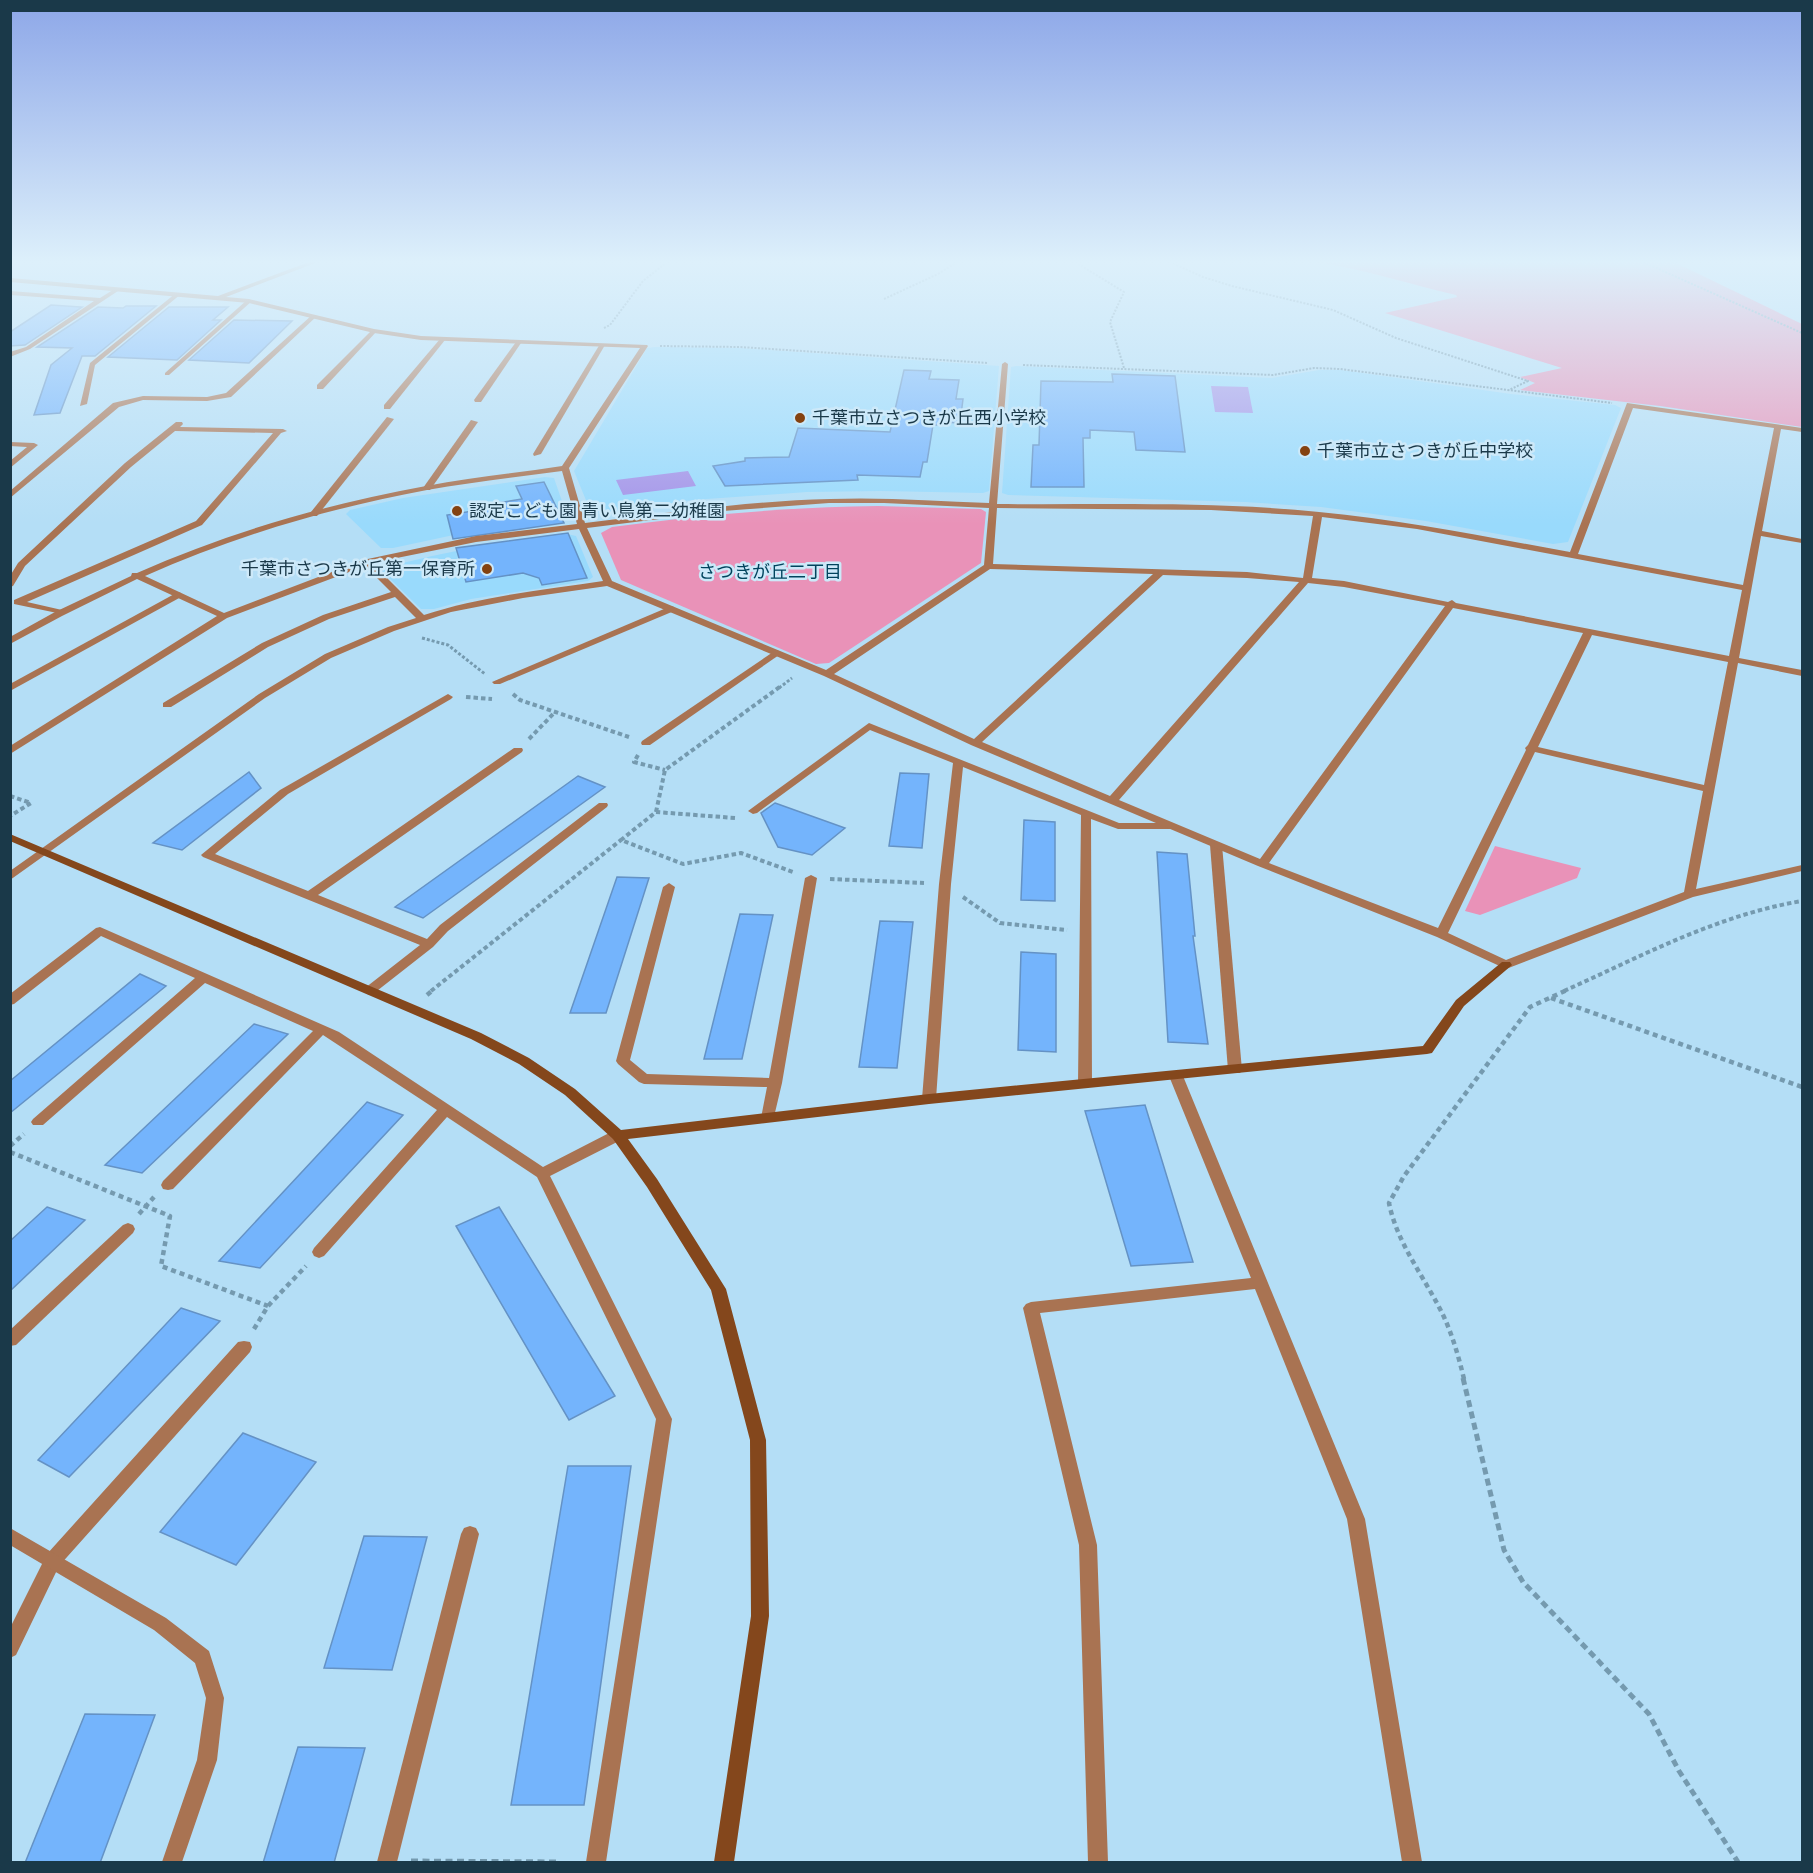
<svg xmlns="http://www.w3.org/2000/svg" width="1813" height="1873" viewBox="0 0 1813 1873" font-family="Ubuntu,'Noto Sans JP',sans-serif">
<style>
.built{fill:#99dafc}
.green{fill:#e992b8}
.water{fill:#a493e8}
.building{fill:#74b4fc;stroke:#6492c5;stroke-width:1.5}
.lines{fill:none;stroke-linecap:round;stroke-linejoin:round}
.path-far4{stroke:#759aaf;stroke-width:2;stroke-dasharray:2 1.5;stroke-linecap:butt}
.path-far3{stroke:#759aaf;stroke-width:3;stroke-dasharray:3 2;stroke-linecap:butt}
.path-far2{stroke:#759aaf;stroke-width:4;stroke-dasharray:4.5 3;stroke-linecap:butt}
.path-far1{stroke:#759aaf;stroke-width:4.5;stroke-dasharray:5 4;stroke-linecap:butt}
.path{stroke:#759aaf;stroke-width:5;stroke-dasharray:7 4.5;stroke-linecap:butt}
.lane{fill:#a97352;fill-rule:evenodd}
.street{fill:#a97352;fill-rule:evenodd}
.secondary{fill:#84471c;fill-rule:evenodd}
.poi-dot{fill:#844210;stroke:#cde9f9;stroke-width:2}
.labels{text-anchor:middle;stroke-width:5;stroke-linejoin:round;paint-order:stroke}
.far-poi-label{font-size:18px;fill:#1a3949;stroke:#cde9f9;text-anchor:start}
.far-neighbourhood-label{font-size:18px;fill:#01435d;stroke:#cde9f9}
</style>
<rect width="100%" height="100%" fill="#b4def6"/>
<g class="built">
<polygon points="655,347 740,348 999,366 989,491 983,493 881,491 807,492 692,500 604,513 590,510 574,471 647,348"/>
<polygon points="1016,366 1272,378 1319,370 1341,370 1511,394 1615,405 1621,408 1568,542 1553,544 1426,521 1321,507 1245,502 1008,495 1002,493 1011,367"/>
<polygon points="545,477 554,478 566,513 557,519 477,530 393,548 381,548 346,514 350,510 403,498"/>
<polygon points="567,534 576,536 593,577 588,581 471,599 434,609 421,609 383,572 386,567 432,556 476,547"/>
</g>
<g class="green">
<path d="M1316 262H1674L1802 324V427L1660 406 1520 390 1535 383 1520 377 1562 368 1385 313 1457 297 1456 295C1409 284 1363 269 1316 262Z"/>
<path d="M878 506 981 509 986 512 981 563 829 663 816 664 621 580 601 533 612 527C701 515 789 507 878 506Z"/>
<polygon points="1495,846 1581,868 1577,878 1480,915 1465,911"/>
</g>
<g class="water">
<polygon points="1211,386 1248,387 1253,413 1215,412"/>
<polygon points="688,471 696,486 623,495 616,480"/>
</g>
<g class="building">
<polygon points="51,305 82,307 25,345 10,346 10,332"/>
<polygon points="126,306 156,306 95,356 82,356 60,413 34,415 51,365 72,348 37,347 98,307 123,308"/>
<polygon points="169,307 228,307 213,320 221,320 177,360 108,357"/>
<polygon points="234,320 292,321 249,363 189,360"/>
<polygon points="904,370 931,371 929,379 959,380 956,399 963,399 960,423 941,422 940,425 933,425 927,462 923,462 920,477 857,475 858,480 725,486 713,466 745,461 745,458 789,457 798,428 890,432"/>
<polygon points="1112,374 1175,376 1185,452 1136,450 1134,432 1090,430 1090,438 1083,438 1084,487 1031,487 1033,445 1039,445 1041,381 1113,382"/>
<polygon points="544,482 564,523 453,539 447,515 486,509 484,505 522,499 516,486"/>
<polygon points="568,533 587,578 542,585 539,578 523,573 466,582 456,548"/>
<polygon points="249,772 261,788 182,850 153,843"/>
<polygon points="900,773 929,774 922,848 889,846"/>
<polygon points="578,776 605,787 423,918 395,907"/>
<polygon points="775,803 845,828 812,855 778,847 761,813"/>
<polygon points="1024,820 1055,822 1055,901 1021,900"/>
<polygon points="1157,852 1187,854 1195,936 1193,936 1208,1044 1168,1042"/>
<polygon points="617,877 649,878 606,1013 570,1013"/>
<polygon points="740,914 773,915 742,1059 704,1059"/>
<polygon points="880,921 913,922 897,1068 859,1067"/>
<polygon points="1021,952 1056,954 1056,1052 1018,1050"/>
<polygon points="140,974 166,986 10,1113 10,1081"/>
<polygon points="254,1024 288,1034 142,1173 105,1165"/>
<polygon points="367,1102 403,1115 260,1268 219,1261"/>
<polygon points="1145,1105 1193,1262 1131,1266 1085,1111"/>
<polygon points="47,1207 85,1220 10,1291 10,1241"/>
<polygon points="499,1207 615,1396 569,1420 456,1226"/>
<polygon points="181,1308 220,1321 69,1477 38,1460"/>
<polygon points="243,1433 316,1462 236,1565 160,1532"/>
<polygon points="568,1466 631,1466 584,1805 511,1805"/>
<polygon points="364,1536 427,1537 392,1670 324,1668"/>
<polygon points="85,1714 155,1715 100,1863 25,1863"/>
<polygon points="298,1747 365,1748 334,1863 263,1863"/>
</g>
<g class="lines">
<g class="path-far4">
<polyline points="1075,262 1124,292 1110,322 1124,368"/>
<polyline points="1170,262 1203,277 1232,286 1333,310 1396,338 1528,381 1509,390"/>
<polyline points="1643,262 1802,333"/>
<polyline points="884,299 938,274 957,262"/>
<polyline points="604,328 610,325 643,281 667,262"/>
<polyline points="660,346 740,347 988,363"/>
<polyline points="1023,365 1273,375 1314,368 1340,369 1612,403"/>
</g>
<g class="path-far3">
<polyline points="422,638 448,645 485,674"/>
<polyline points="779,688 792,678"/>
</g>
<g class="path-far2">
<polyline points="513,694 520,700 629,737"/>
<polyline points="466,697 492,699"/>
<polyline points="529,739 555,712"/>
<polyline points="638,755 634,762 665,770"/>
<polyline points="10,796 31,803 10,816"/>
<polyline points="656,812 665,770 781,686"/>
<polyline points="735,818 656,812 621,840 683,864 741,853 793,872"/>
<polyline points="830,879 924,883"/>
<polyline points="963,897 1000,923 1067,930"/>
<polyline points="431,991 621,840"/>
<path d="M1564 991C1642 956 1717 915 1802 901"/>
</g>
<g class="path-far1">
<polyline points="427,995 433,990"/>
<polyline points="1551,998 1802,1087"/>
<polyline points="10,1146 24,1134"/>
<polyline points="10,1152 170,1216 161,1266 268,1306"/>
<polyline points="139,1214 154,1197"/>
<polyline points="254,1329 268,1306 306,1266"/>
<path d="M1464 1379C1459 1358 1453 1337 1444 1317 1426 1279 1397 1244 1389 1203L1404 1176 1530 1007 1567 990"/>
</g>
<g class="path">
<polyline points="1463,1378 1504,1550 1523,1582 1649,1714 1679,1771 1738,1862"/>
<polyline points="411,1861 557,1862"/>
</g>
<g class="lane">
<polygon points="116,288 118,289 118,291 30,349 10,357 10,352 26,347 94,301 10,295 10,291 100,298"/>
<polygon points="176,293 181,294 95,365 87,404 80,406 90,363"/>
<polygon points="247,300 252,301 169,375 165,375 165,373"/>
<polygon points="312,315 317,316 231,397 207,401 143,400 119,407 10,498 10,491 113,403 143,396 207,397 226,393"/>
<polygon points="372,330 377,331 323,389 317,389 317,385"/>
<polygon points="440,339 445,340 390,409 384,409 384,405"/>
<polygon points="516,342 521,343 481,402 475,402 474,400"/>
<polygon points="600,344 605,345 541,454 534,456 533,454"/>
<polygon points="387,417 394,419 317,516 311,516 311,512"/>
<polygon points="471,420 478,422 430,490 424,490 423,488"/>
<polygon points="176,422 182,422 183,424 180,427 283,429 287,431 281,433 202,525 27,602 62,610 62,614 14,604 14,600 196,521 273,433 175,431 131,467 25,566 13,586 10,587 10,576 18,563 125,463"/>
<polygon points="10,442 34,443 38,445 10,468 10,461 27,447 10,446"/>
<polygon points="178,592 181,593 181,597 10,691 10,684"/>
<polygon points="671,606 674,607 674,611 500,684 494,684 492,682"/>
<polygon points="776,650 779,651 779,655 650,745 642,745 641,743 642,741"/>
<polygon points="448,694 453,697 451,699 288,794 215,854 308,891 514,748 522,748 523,750 522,752 318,895 427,939 440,925 599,803 607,803 608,805 607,807 448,931 433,947 373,994 369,995 363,991 365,988 420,945 203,857 201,855 280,790"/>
<polygon points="869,723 1119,823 1171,823 1177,826 1171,829 1118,829 1091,819 1092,1084 1090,1087 1080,1087 1078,1084 1081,815 963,767 951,884 936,1099 934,1102 924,1102 922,1099 939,884 953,763 870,730 757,813 753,814 748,811"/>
<polygon points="1216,842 1222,845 1242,1070 1240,1073 1230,1073 1228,1070 1210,845"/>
<polygon points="811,875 817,878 782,1083 773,1121 763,1121 761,1118 767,1087 644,1084 639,1082 618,1064 616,1061 663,887 669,883 675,887 630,1060 647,1074 769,1078 805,878"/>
<polygon points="100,927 339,1032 543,1167 613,1131 623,1131 625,1135 623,1139 550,1176 672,1419 606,1862 586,1862 656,1419 537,1177 447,1117 324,1256 319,1258 314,1256 312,1252 314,1248 437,1110 323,1035 173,1189 168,1190 163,1189 161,1185 163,1181 313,1031 205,983 43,1125 33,1125 31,1122 33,1119 195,978 101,936 14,1004 10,1005 10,994 96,928"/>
<polygon points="128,1223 133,1225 135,1229 133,1233 16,1345 10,1346 10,1330 123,1225"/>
<polygon points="244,1341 250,1342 252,1347 250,1352 59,1566 16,1655 10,1658 10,1628 47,1554 238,1342"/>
<polygon points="470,1526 476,1528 479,1534 397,1862 377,1862 461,1534 464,1528"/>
</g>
<g class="street">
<path d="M309 262H318L226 297 249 299 374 329 421 336 647 345 648 346 569 468 585 523C666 513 748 501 830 499 883 497 936 501 989 503L1002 364 1005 362 1008 364 997 504C1104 505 1213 501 1319 512 1404 520 1487 537 1570 552L1627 403 1802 428V432L1781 429 1762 531 1802 539V543L1761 536 1739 658 1802 670V676L1738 663 1696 889 1802 865V871L1693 897 1506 969 1437 937 1258 866 971 745 824 676 607 586 523 598 451 612 394 631 331 658 265 698 10 880V871L259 694 325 654 388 627 416 618 395 597 329 619 268 647 171 707H163V703L262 643 323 615 391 592 365 566 227 618 10 754V746L217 616 137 579 62 616 10 644V637L55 612 131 576 132 573H137C229 532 327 504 426 486 471 477 517 473 562 466L640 348 421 340 374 333 249 303 10 282V278L218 296ZM1633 408 1774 428 1743 585 1578 554ZM562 471 577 524 476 536 363 560 224 613 145 576C234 536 330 508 427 490 472 482 517 477 562 471ZM829 503H884L989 508 984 565 826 670 612 581 587 528 723 511ZM997 508 1211 510 1313 516 1303 578 1247 572 993 564ZM1322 517 1417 529 1742 590 1729 656 1456 603 1452 600 1448 602 1344 581 1312 578ZM579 529 603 581C543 590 482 596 424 615L372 563 476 542ZM990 569 1153 574 974 739 834 674ZM1163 575 1247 578 1299 582 1110 796 982 742ZM1308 583 1344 587 1445 606 1260 859 1119 800ZM1453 608 1583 633 1528 745 1525 748 1526 750 1438 928 1269 863ZM1592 635 1728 662 1704 785 1538 747ZM1535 752 1703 791 1684 892 1506 960 1448 933Z"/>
<polygon points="1176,1071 1181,1073 1183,1076 1365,1519 1422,1862 1402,1862 1347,1519 1255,1289 1040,1313 1097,1545 1108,1862 1088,1862 1079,1545 1023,1308 1026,1304 1031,1302 1251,1278 1169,1076 1171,1073"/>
<polygon points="10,1528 166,1618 209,1651 224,1698 217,1760 182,1862 162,1862 197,1760 206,1698 195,1663 154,1630 10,1545"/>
</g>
<polygon class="secondary" points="10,834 481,1033 529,1058 575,1089 621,1130 929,1094 1423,1046 1456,1000 1502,962 1510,962 1512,965 1464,1006 1432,1053 1427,1054 929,1104 628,1139 657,1179 726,1289 766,1440 769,1616 734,1862 714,1862 751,1616 750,1440 711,1290 647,1187 613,1139 565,1095 519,1064 471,1039 10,841"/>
</g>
<linearGradient id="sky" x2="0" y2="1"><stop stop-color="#8da7e8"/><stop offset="0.5" stop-color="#ddf0fb"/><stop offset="1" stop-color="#ddf0fb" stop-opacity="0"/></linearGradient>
<rect width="1813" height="524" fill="url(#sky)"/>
<g class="poi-dot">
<circle cx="800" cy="418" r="6"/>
<circle cx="1305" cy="451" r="6"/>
<circle cx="457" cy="511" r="6"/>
<circle cx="487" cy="569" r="6"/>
</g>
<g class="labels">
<g class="far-poi-label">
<text x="812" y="424">千葉市立さつきが丘西小学校</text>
<text x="1317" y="457">千葉市立さつきが丘中学校</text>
<text x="469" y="517">認定こども園 青い鳥第二幼稚園</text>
<text x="475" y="575" text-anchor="end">千葉市さつきが丘第一保育所</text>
</g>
<g class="far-neighbourhood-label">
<text x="770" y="578">さつきが丘二丁目</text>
</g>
</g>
<rect width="1813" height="1873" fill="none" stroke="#1a3949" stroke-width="24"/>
</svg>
